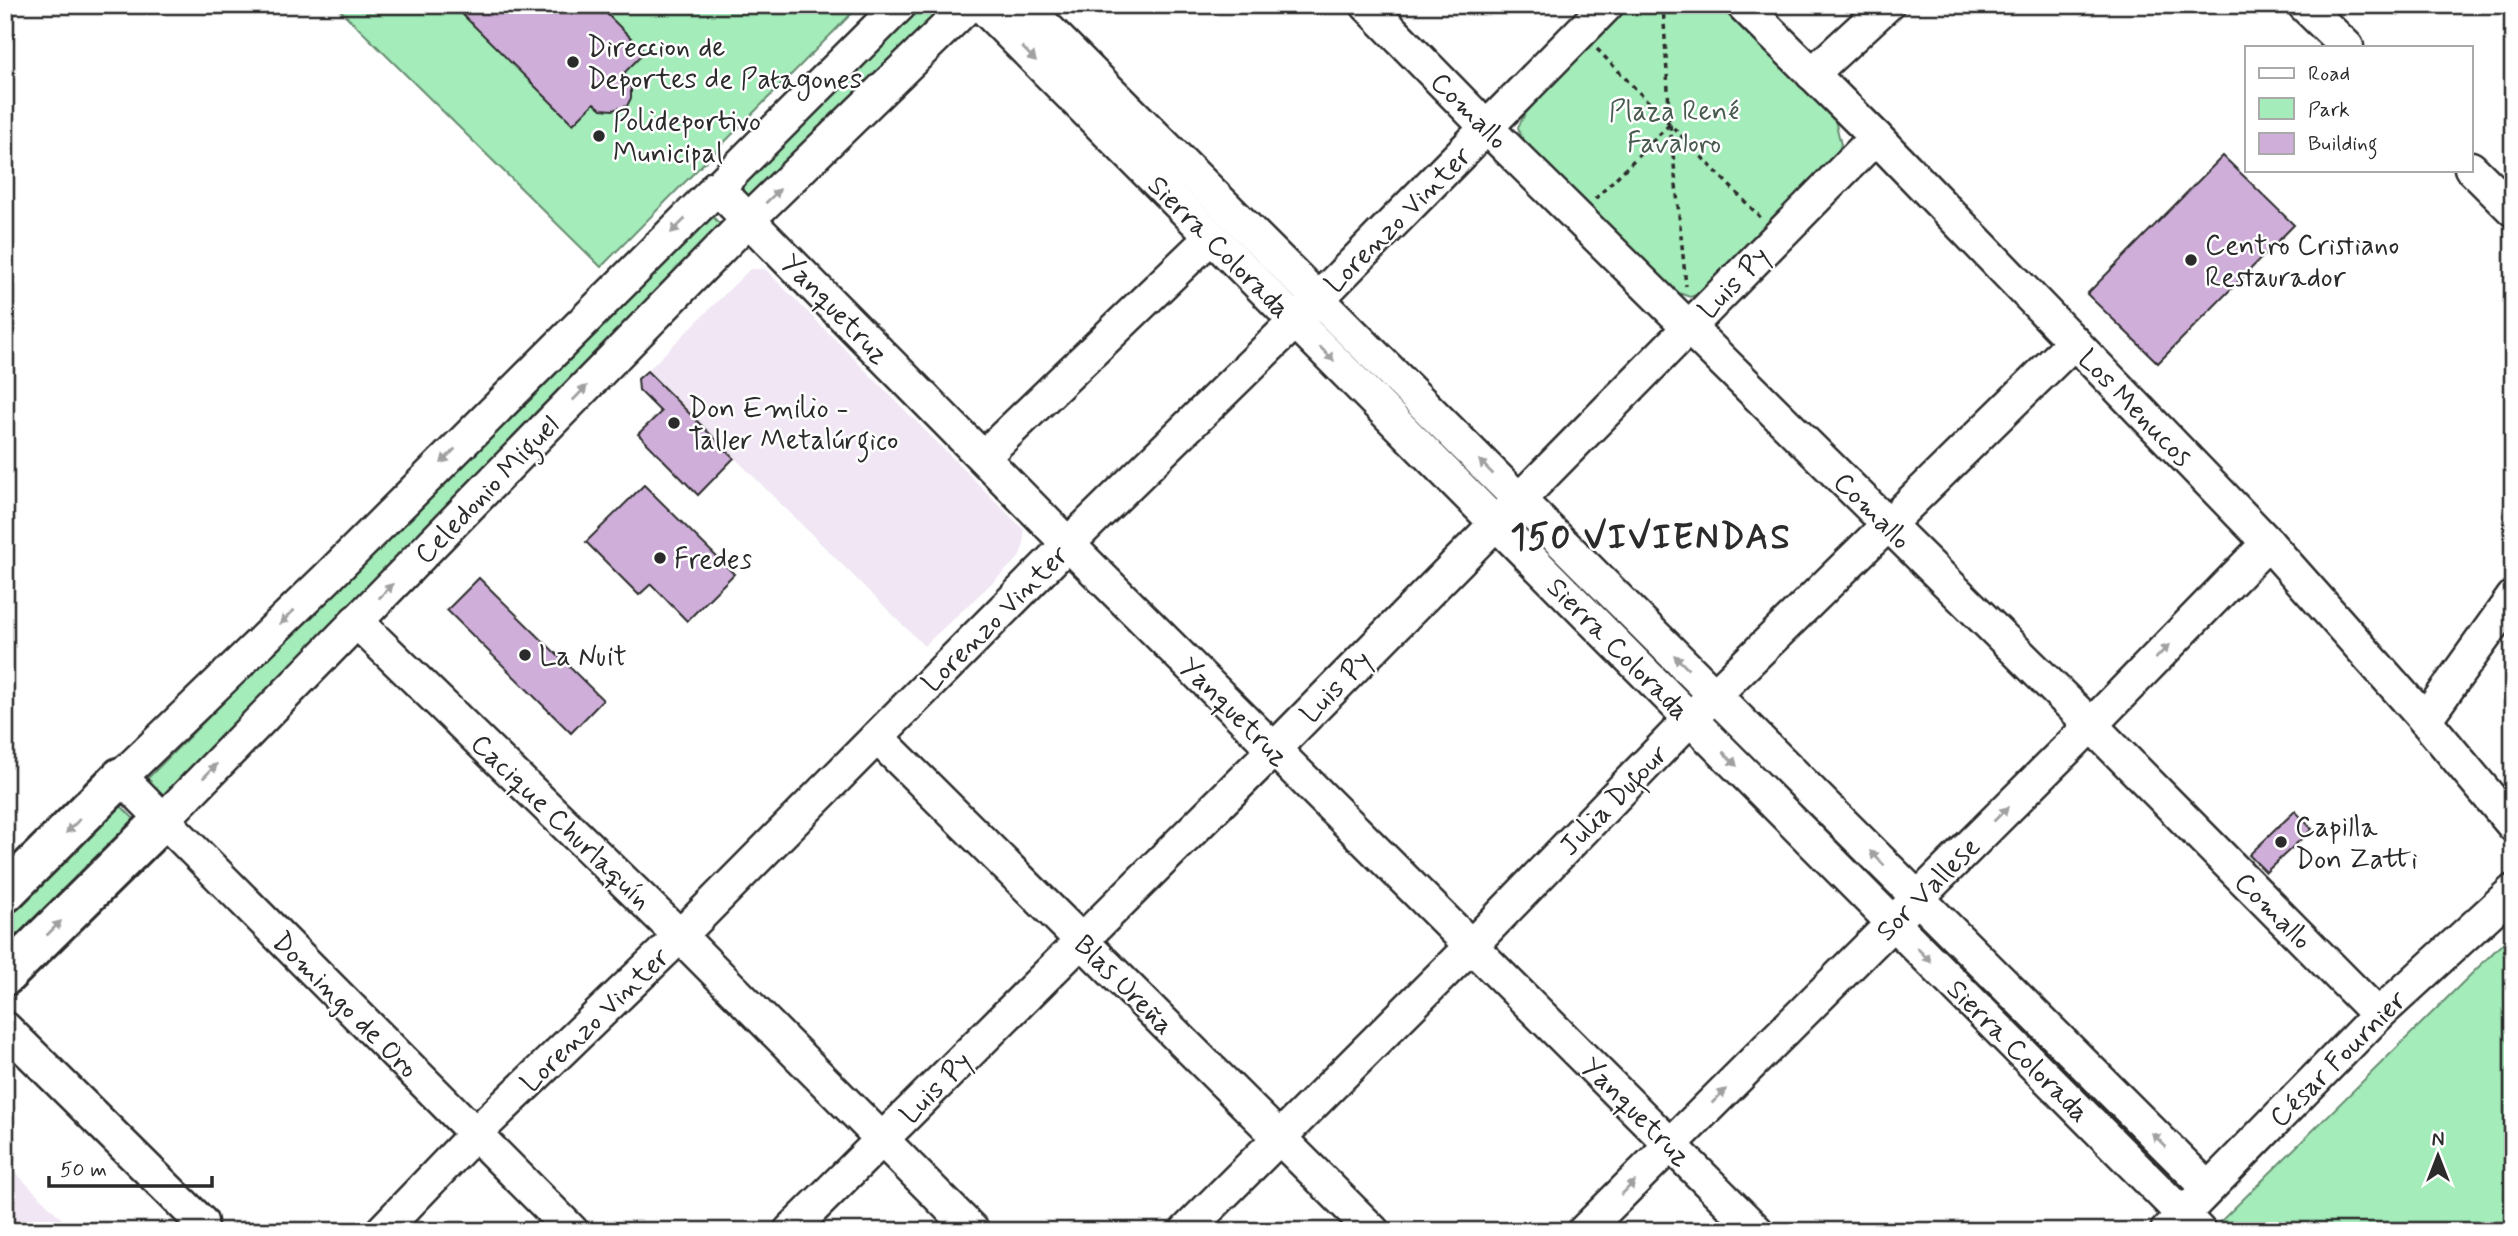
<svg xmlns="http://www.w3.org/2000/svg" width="2518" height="1236" viewBox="0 0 2518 1236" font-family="Mynerve,sans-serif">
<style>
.built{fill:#f1e7f4}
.green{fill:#a4ecba;stroke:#688c72;stroke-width:2}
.building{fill:#cfafda;stroke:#2b2b2b;stroke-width:2}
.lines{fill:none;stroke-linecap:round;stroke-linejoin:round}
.minor-casing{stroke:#2b2b2b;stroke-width:37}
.major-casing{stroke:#2b2b2b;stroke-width:44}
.path{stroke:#2b2b2b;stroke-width:3.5;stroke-dasharray:5 5;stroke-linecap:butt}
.minor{stroke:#fff;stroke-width:32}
.major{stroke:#fff;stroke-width:38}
.oneway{fill:#a0a0a0}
.poi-dot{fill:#2b2b2b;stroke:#fff;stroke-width:2.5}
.labels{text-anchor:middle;stroke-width:5;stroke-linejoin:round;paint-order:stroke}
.poi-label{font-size:28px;fill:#2b2b2b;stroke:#fff;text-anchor:start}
.street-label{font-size:28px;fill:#2b2b2b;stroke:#fff}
.park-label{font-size:28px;fill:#495b4f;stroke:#fff}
.district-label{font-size:35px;font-weight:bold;letter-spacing:2px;fill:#2b2b2b;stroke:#fff}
</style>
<rect width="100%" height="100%" fill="#fff"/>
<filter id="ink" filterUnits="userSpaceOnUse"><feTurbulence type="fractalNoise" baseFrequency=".0143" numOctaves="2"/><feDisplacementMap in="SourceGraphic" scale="14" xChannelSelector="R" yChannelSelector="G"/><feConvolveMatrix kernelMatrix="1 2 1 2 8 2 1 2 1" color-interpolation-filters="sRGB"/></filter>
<g filter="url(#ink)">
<g class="built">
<polygon points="750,269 765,269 1024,530 1024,544 1019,558 924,646 647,371"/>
<polygon points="5,1162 74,1231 5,1231"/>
</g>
<g class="green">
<polygon points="335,5 860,5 601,267"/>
<polygon points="922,5 939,5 947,14 752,209 735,193"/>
<polygon points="1623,5 1721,5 1835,120 1841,145 1830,168 1709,291 1690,297 1670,290 1524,145 1518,127 1525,114"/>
<polygon points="710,214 728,232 164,798 146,780"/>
<polygon points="1528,522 1699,696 1691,704 1520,530"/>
<polygon points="1723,718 1898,894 1890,902 1715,726"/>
<polygon points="119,804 138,823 5,956 5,918"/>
<polygon points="1923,920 2194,1192 2185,1201 1914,929"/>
<polygon points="2513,933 2513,1231 2219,1231 2215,1227"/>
</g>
<g class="building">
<polygon points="453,5 598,5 645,52 624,73 629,80 631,89 631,98 627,106 613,110 601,109 594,103 573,124"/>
<polygon points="2223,156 2294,225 2158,363 2087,294"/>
<polygon points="647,371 734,458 698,495 638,434 661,412 639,390 638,379"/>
<polygon points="644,485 734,574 687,621 651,584 639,595 586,542"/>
<polygon points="479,578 603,700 571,733 447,610"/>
<polygon points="2295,811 2312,829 2266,872 2249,855"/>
</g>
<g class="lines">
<g class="minor-casing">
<g id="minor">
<polyline points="981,5 2199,1231"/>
<polyline points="1024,5 2208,1188"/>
<polyline points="1367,5 1487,128 2091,725 2378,1015"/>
<polyline points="1743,5 1876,137 2268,543 2425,720 2513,825"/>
<polyline points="2304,5 2347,47"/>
<polyline points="1812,74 1887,5"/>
<polyline points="2471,168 2513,210"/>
<polyline points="716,187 1068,544 1757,1231"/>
<polyline points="983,457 1211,237"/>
<polyline points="356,621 680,936 973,1231"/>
<polyline points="2425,720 2513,597"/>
<polyline points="877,737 1373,1231"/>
<polyline points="163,820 749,219 969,5"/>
<polyline points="5,1028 201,1222"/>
<polyline points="382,1231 475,1134 680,936 1068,544 1318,299 1607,5"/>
<polyline points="572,1231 121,777 326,579 900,5"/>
<polyline points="790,1231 1274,749 1876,137"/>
<polyline points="1186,1231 1471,946 1690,719 2074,342"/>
<polyline points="1584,1231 2091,725 2268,543"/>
<polyline points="2167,1231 2378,1015 2513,891"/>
</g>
</g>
<g class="major-casing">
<g id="major">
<polyline points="5,893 121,777"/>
<polyline points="5,976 163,820"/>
</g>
</g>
<g class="path">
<polyline points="1663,5 1670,124 1686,286"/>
<polyline points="1597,49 1760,217"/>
<polyline points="1595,199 1670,124"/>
</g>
<use href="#minor" class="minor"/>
<use href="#major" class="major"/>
</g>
<defs><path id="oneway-solid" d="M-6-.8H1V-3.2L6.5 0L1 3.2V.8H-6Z" transform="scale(1.75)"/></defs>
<g class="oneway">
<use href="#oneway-solid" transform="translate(1029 54) rotate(45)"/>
<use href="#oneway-solid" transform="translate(773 196) rotate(-44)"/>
<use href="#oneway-solid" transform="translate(678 226) rotate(135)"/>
<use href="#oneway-solid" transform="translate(1327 354) rotate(45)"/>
<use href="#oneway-solid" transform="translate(580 393) rotate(-46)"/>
<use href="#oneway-solid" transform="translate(448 456) rotate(135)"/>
<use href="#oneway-solid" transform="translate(1486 467) rotate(-135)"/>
<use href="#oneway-solid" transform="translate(386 591) rotate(-46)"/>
<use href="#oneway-solid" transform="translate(287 617) rotate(136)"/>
<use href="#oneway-solid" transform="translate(2162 652) rotate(-46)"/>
<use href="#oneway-solid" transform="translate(1681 662) rotate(-135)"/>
<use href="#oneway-solid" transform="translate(1730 759) rotate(45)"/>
<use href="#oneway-solid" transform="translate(210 771) rotate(-46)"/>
<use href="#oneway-solid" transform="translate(2001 814) rotate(-45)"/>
<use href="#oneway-solid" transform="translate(73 826) rotate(135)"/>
<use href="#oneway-solid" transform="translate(1877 858) rotate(-135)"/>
<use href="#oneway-solid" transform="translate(54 928) rotate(-45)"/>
<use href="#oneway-solid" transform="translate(1924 955) rotate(45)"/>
<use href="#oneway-solid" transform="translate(1719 1096) rotate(-45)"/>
<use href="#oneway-solid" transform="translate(2159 1140) rotate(-135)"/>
<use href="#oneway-solid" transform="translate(1628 1188) rotate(-45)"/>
</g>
</g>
<g class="poi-dot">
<circle cx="573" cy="62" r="7"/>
<circle cx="599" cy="136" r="7"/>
<circle cx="2191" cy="260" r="7"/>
<circle cx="674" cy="423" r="7"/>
<circle cx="660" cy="558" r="7"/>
<circle cx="525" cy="655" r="7"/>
<circle cx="2281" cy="842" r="7"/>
</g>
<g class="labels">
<g class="poi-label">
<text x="587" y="56">Direccion de<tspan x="587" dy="32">Deportes de Patagones</tspan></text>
<text x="613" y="130">Polideportivo<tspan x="613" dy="32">Municipal</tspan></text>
<text x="2205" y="254">Centro Cristiano<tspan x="2205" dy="32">Restaurador</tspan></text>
<text x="688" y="417">Don Emilio -<tspan x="688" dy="32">Taller Metalúrgico</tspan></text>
<text x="674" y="568">Fredes</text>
<text x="539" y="665">La Nuit</text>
<text x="2295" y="836">Capilla<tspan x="2295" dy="32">Don Zatti</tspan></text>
</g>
<g class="street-label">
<text transform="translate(1470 110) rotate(45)" y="10">Comallo</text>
<text transform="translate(1397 219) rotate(-45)" y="10">Lorenzo Vinter</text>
<text transform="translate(1220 246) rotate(45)" y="10">Sierra Colorada</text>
<text transform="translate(1733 282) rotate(-46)" y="10">Luis Py</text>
<text transform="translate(836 308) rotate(46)" y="10">Yanquetruz</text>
<text transform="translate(2136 407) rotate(46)" y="10">Los Menucos</text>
<text transform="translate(486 489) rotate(-46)" y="10">Celedonio Miguel</text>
<text transform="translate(1873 510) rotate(45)" y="10">Comallo</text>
<text transform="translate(994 618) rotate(-45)" y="10">Lorenzo Vinter</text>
<text transform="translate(1619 648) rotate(45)" y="10">Sierra Colorada</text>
<text transform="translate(1335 686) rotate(-46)" y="10">Luis Py</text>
<text transform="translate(1235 711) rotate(45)" y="10">Yanquetruz</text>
<text transform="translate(1613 799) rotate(-46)" y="10">Julia Dufour</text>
<text transform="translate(562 821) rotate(44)" y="10">Cacique Churlaquín</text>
<text transform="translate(1927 888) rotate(-45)" y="10">Sor Vallese</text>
<text transform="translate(2274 910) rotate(45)" y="10">Comallo</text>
<text transform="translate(1125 984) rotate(45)" y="10">Blas Ureña</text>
<text transform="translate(346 1004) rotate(45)" y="10">Domingo de Oro</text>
<text transform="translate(594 1019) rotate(-44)" y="10">Lorenzo Vinter</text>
<text transform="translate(2019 1050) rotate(45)" y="10">Sierra Colorada</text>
<text transform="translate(2337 1058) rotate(-45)" y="10">César Fournier</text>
<text transform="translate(935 1087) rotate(-45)" y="10">Luis Py</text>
<text transform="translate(1637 1111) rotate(45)" y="10">Yanquetruz</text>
</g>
<g class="park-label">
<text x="1674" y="120">Plaza René<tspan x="1674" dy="32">Favaloro</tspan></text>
</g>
<g class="district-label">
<text x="1651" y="548">150 VIVIENDAS</text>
</g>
</g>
<rect width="2518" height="1236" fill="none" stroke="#fff" stroke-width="28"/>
<rect x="14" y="14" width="2490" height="1208" fill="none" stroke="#2b2b2b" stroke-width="2.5" filter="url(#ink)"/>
<rect x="2245" y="46" width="228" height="126" fill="#ffffff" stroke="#aaaaaa" stroke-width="2"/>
<rect x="2259" y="68" width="35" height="10" fill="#ffffff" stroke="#aaaaaa" stroke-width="2"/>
<text x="2308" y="80" font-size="21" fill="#2b2b2b">Road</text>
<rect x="2259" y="98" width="35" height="21" fill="#a4ecba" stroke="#aaaaaa" stroke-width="2"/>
<text x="2308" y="116" font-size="21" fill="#2b2b2b">Park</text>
<rect x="2259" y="133" width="35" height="21" fill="#cfafda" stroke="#aaaaaa" stroke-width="2"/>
<text x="2308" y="150" font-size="21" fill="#2b2b2b">Building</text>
<g transform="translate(2438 1156)" stroke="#ffffff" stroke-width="5" paint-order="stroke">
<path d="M0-5L12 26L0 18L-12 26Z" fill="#2b2b2b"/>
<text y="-10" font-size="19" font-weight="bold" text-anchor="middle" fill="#2b2b2b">N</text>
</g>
<path d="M49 1176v10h163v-10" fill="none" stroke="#2b2b2b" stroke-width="3.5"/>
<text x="60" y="1176" font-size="21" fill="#2b2b2b" stroke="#ffffff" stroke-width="5" paint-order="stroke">50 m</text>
</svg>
